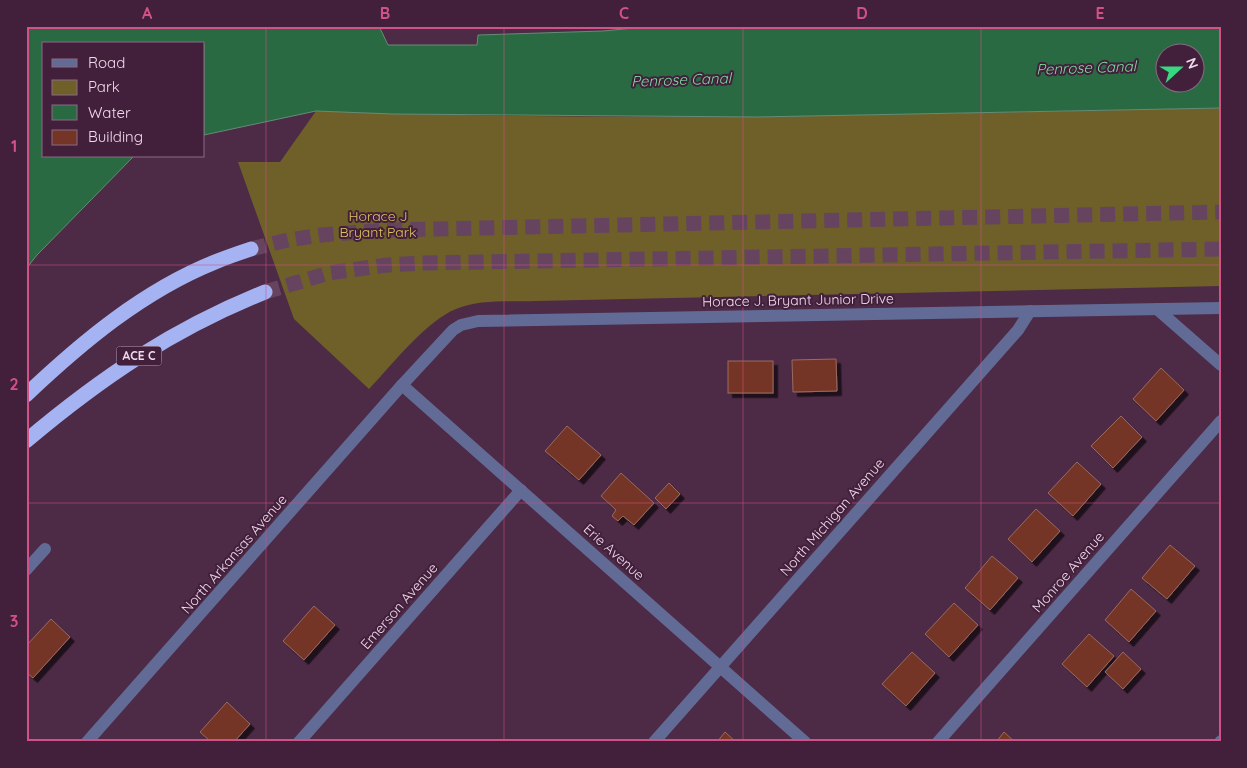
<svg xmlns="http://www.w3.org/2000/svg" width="1247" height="768" viewBox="0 0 1247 768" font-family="Quicksand,sans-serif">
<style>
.green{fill:#6f602a}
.water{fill:#2a6a43;stroke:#668c75;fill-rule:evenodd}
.building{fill:#743527;stroke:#9b6a5e;filter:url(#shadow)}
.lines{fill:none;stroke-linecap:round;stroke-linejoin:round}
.highway-tunnel{stroke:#66445f;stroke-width:15;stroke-dasharray:15 8;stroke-linecap:butt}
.minor{stroke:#626b96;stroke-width:12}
.highway{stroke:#a5b3f2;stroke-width:15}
.grid{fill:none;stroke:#d05286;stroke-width:1;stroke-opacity:0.55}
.labels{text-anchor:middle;stroke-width:4;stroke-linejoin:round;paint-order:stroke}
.shield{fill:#42203c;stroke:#bca2b6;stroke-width:1}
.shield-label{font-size:12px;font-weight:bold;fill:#f1daeb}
.park-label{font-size:14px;fill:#ddc15f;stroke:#42203c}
.street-label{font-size:14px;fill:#f1daeb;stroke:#42203c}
.water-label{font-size:15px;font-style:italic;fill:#7fda9e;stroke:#42203c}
.neatline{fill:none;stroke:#d05286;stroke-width:2}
.grid-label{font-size:16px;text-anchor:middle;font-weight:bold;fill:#d05286}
</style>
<defs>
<filter id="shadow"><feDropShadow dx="4.5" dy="4.5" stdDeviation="0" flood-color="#0009"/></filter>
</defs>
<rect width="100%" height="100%" fill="#4d2a46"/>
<path class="green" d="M1221 108V286L536 301C510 302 480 299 456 309 426 321 392 365 369 389L294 319 238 162H280L316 111C617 122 919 114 1221 108Z"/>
<path class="water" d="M26 26H379L388 45H477L478 35 603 31 654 26H1221V108L757 117 393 114 316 111 204 135V44H44V156H134L37 255 26 269ZM1164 52H1194V82H1164Z"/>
<g class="building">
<polygon points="836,359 837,391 793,392 792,360"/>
<rect x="728" y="361" width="45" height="32"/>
<polygon points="1161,368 1184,390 1156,421 1133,399"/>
<polygon points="1121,416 1142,437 1113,468 1091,446"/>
<polygon points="567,426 601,455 579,480 545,451"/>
<polygon points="1077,462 1101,484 1073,516 1048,493"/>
<polygon points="621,473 654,503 634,525 623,516 618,521 612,516 616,510 601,496"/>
<polygon points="669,483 680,494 666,509 655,498"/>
<polygon points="1036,509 1060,531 1032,562 1008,539"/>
<polygon points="1170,545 1195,566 1167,599 1142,578"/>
<polygon points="992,556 1018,578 990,610 965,588"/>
<polygon points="1131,589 1156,611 1129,642 1105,620"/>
<polygon points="954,603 978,625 949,657 925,634"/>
<polygon points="314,606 335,625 304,660 283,641"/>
<polygon points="51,619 70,637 33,678 26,672 26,646"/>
<polygon points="1089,634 1114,656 1087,687 1062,664"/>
<polygon points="912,652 935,673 906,706 882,684"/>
<polygon points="1123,652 1141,669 1123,689 1105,672"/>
<polygon points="227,702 250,724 234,742 211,742 200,732"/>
<polygon points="725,732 736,742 717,742"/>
<polygon points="1004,732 1015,742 996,742"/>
</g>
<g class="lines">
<g class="highway-tunnel">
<polyline points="251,249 288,240 321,235 389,230 1221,212"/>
<polyline points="265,292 329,273 387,265 422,263 1221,249"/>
</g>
<g class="minor">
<polyline points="1157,309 1221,365"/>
<polyline points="402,385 805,742"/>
<polyline points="26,570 45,549"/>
<polyline points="87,742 402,385 453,330 461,325 478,321 1221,308"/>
<polyline points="299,742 521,490"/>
<polyline points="654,742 1018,330 1030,311"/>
<polyline points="938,742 1221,421"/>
<polyline points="1220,742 1221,741"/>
</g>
<g class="highway">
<path d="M26 395C82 342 143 291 215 262 227 257 239 253 251 249"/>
<path d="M26 441C102 377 173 329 265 292"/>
</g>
</g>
<path class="grid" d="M266 26V742M504 26V742M743 26V742M981 26V742M26 265H1221M26 503H1221"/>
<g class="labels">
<rect class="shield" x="116.5" y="346.5" width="45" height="19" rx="4"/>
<g class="shield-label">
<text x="139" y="360">ACE C</text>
</g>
<g class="park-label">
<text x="378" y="221">Horace J<tspan x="378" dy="16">Bryant Park</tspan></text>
</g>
<g class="street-label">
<text transform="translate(798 300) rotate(-1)" y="5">Horace J. Bryant Junior Drive</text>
<text transform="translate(832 517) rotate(-49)" y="5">North Michigan Avenue</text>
<text transform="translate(614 552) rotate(42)" y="5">Erie Avenue</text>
<text transform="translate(234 554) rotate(-49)" y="5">North Arkansas Avenue</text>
<text transform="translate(1068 572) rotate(-49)" y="5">Monroe Avenue</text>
<text transform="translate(399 606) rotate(-49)" y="5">Emerson Avenue</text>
</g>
<g class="water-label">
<text transform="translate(1086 68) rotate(-2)" y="5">Penrose Canal</text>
<text transform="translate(681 80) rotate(-2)" y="5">Penrose Canal</text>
</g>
</g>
<rect width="1247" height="768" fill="none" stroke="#42203c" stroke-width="55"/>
<rect x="42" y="42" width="162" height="115" fill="#42203c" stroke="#886a82"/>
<rect x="52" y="59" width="25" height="8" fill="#626b96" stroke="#886a82"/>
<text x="88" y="68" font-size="15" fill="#f1daeb">Road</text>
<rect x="52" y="80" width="25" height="15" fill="#6f602a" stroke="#886a82"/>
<text x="88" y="92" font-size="15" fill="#f1daeb">Park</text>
<rect x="52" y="105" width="25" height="15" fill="#2a6a43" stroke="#886a82"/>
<text x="88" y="118" font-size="15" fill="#f1daeb">Water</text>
<rect x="52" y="130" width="25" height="15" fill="#743527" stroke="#886a82"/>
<text x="88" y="142" font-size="15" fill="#f1daeb">Building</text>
<g transform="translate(1180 68) rotate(69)"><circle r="24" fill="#42203c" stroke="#886a82"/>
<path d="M0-4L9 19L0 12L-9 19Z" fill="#37d880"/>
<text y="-8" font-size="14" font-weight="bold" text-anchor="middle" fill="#f1daeb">N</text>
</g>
<rect x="28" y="28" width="1192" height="712" class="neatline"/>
<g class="grid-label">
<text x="147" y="19">A</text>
<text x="385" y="19">B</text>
<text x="624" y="19">C</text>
<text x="862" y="19">D</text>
<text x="1100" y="19">E</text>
<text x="14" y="152">1</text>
<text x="14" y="390">2</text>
<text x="14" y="627">3</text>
</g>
</svg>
